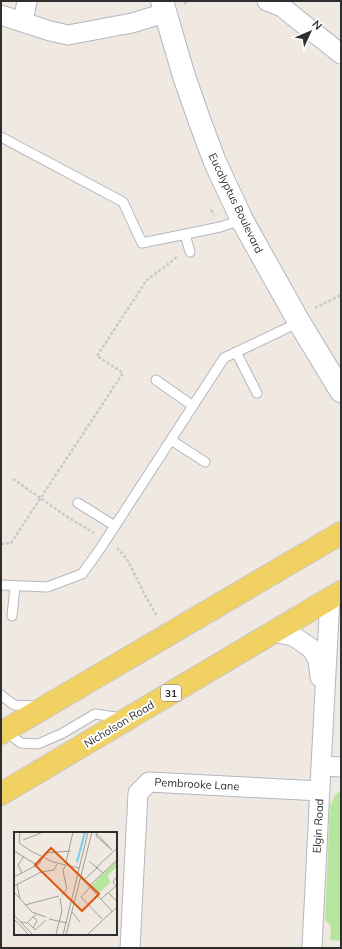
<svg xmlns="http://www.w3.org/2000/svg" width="342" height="949" viewBox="0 0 342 949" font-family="Mulish,sans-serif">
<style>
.green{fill:#b6e59e}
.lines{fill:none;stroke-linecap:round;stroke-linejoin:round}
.service-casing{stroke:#b4b7c1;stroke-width:11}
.minor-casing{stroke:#b4b7c1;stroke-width:21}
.tertiary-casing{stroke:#b4b7c1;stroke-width:24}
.primary-casing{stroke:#c9c9c9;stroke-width:24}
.path{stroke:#c9c9c9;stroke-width:2.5;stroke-dasharray:3 2;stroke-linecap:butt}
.service{stroke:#fff;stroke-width:9}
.minor{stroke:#fff;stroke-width:19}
.tertiary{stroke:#fff;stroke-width:22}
.primary{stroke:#f2d163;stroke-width:22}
.labels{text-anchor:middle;stroke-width:4;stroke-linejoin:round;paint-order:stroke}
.shield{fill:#fff;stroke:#6d6d6d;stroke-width:1}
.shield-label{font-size:10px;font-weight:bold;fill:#2e2e2e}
.street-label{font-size:11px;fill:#2e2e2e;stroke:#fff}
.inset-river{fill:none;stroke:#75cff0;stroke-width:2}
.inset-road{fill:none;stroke:#a29e99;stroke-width:1}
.view{fill:#df570e;fill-opacity:0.15;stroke:#df570e;stroke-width:2}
.inset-edge{fill:none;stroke:#2e2e2e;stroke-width:2}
</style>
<rect width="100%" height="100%" fill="#efe9e1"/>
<polygon class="green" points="341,790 341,941 330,940 331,926 325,920 330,805 336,794"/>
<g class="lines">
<g class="service-casing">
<g id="service">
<polyline points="1,137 123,202 142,243 220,227 242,220"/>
<polyline points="185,234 190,252"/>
<polyline points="236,352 257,393"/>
<polyline points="156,380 193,406"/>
<polyline points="171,440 205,462"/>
<polyline points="78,503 115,526"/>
<polyline points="1,585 47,587 82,574 100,549 224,358 285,329 299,322"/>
<polyline points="12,616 15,586"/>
<polyline points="1,695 14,705 38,706"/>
<polyline points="5,731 21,743 38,744 63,733 95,714 122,718"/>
</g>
</g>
<g class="minor-casing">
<g id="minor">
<polyline points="267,1 282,7 341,54"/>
<polyline points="1,15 50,31 68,35 132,23 165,13"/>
<polyline points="23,22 27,1"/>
<polyline points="272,632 293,636 311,648 318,660 320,677"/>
<polyline points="322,766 341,767"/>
<polyline points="130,948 138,793 149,782 320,791"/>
<path d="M312 948C318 831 323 715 330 598"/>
</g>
</g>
<g class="tertiary-casing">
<polyline id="tertiary" points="162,1 184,76 200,122 215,162 242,220 299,322 341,391"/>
</g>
<g class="primary-casing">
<g id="primary">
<polyline points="1,733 341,533"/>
<polyline points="1,794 341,592"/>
</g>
</g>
<g class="path">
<polyline points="184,4 190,1"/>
<polyline points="211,210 214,215"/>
<polyline points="315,308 341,295"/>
<polyline points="13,479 69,518 94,533"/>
<polyline points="1,544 11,543 123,373 97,356 146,281 177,257"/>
<polyline points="117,548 127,559 146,597 157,616"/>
</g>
<use href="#service" class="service"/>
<use href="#minor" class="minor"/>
<use href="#tertiary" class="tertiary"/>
<use href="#primary" class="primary"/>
</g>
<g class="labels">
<rect class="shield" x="161" y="685" width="20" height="16" rx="3"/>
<g class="shield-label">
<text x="171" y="697">31</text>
</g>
<g class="street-label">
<text transform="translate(236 203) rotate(64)" y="4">Eucalyptus Boulevard</text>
<text transform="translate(119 724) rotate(-31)" y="4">Nicholson Road</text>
<text transform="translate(197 784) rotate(3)" y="4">Pembrooke Lane</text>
<text transform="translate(318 826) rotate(-87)" y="4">Elgin Road</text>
</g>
</g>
<g transform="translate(14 832)">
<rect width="103" height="103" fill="#efe9e1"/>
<path d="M103 28V35L94 43 96 51 84 62 77 54Z" fill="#b6e59e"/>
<path class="inset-river" d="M63 30 71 0"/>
<path class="inset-road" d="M6 0 5 11 15 18 39 30 65 36M34 0H47M83 0 82 4 98 18 83 2M9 8 29 0M0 19 23 33M31 21 57 19M75 29 89 41M52 30 59 0M83 35 103 16M8 41 4 33 10 24M103 44 99 50 103 55M0 45 25 32 29 25M67 46 98 79M71 47 84 35M3 52 6 67M0 54 27 40 40 38 43 32M75 54 103 28M76 55 67 65 88 87M0 60 18 80 32 85M94 60 103 70M48 63 53 57 49 39 51 34M87 67 102 54M11 73 45 64M58 80 66 90M0 83 19 103M0 87 15 103M35 87 53 91M7 90 13 91 22 82M13 90 21 98 32 88M19 96 23 89 19 84M42 102 48 79 46 66M49 103 74 0M52 103 78 0M73 103 103 75"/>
<path class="view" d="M37 16 85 62 68 79 21 33Z"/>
<rect width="103" height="103" class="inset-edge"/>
</g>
<rect width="342" height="949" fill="none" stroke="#2e2e2e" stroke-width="4"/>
<g transform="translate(310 32) rotate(46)" stroke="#ffffff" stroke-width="3" paint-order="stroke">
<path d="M0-3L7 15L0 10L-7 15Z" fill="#2e2e2e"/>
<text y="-6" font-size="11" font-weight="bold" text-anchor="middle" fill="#2e2e2e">N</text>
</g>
</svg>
